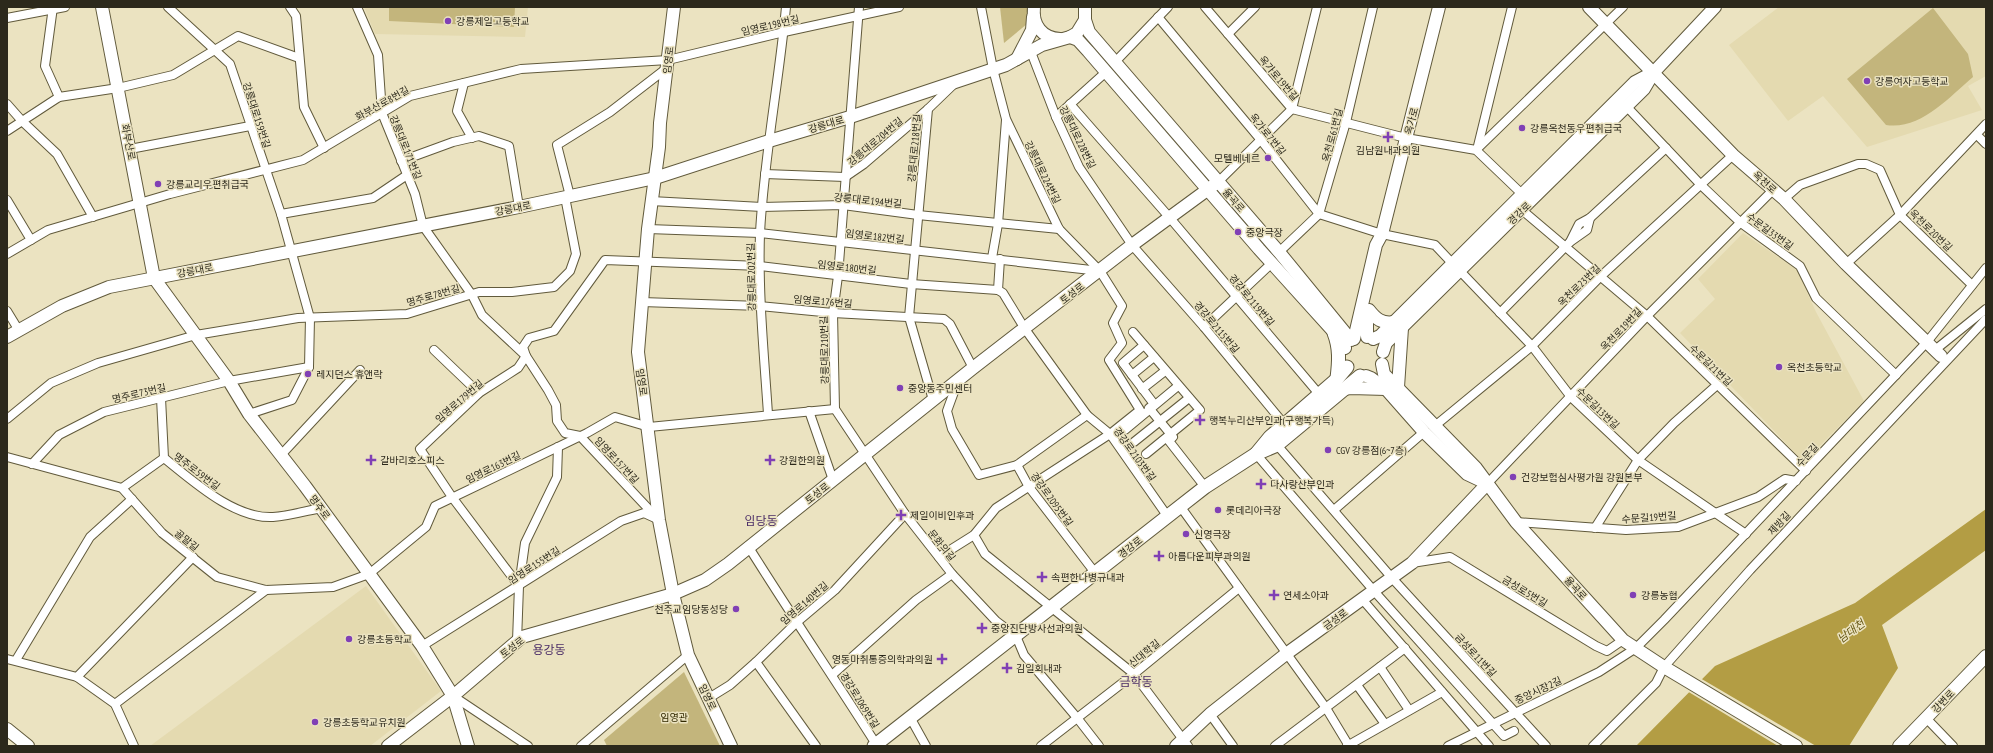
<svg xmlns="http://www.w3.org/2000/svg" width="1993" height="753" viewBox="0 0 1993 753" font-family="'PT Sans Narrow','Noto Sans KR',sans-serif">
<style>
.built{fill:#e4dab0}
.green{fill:#c3b57c}
.water{fill:#b39d44}
.pier{fill:#ebe3c1}
.lines{fill:none;stroke-linecap:round;stroke-linejoin:round}
.street-casing{stroke:#615a3c;stroke-width:10}
.secondary-casing{stroke:#615a3c;stroke-width:14}
.primary-casing{stroke:#615a3c;stroke-width:15}
.street{stroke:#fff;stroke-width:8}
.secondary{stroke:#fff;stroke-width:12}
.primary{stroke:#fff;stroke-width:13}
.poi-dot{fill:#8040b5;stroke:#ebe3c1;stroke-width:1.5}
.labels{text-anchor:middle;stroke-width:3;stroke-linejoin:round;paint-order:stroke}
.poi-label{font-size:10px;fill:#2c291c;stroke:#ebe3c1;text-anchor:start}
.street-label{font-size:10px;fill:#2c291c;stroke:#ebe3c1}
.park-label{font-size:10px;fill:#322901;stroke:#ebe3c1}
.water-label{font-size:11px;font-style:italic;fill:#655613;stroke:#ebe3c1}
.quarter-label{font-size:12px;fill:#4a2c66;stroke:#ebe3c1}
</style>
<rect width="100%" height="100%" fill="#ebe3c1"/>
<g class="built">
<polygon points="364,7 528,7 525,37 375,34"/>
<polygon points="1779,7 1986,7 1986,76 1968,86 1982,110 1867,147 1823,96 1788,121 1729,45"/>
<polygon points="1743,233 1797,270 1816,312 1864,401 1804,462 1680,333 1715,299 1698,279"/>
<polygon points="366,586 441,691 370,746 150,746"/>
</g>
<g class="green">
<polygon points="389,7 515,7 514,27 389,21"/>
<polygon points="1000,7 1029,7 1027,24 1004,43"/>
<path d="M1933 8 1968 54 1973 77C1948 98 1921 130 1886 125L1847 79Z"/>
<polygon points="684,672 720,746 607,746 604,740"/>
</g>
<polygon class="water" points="1986,509 1986,550 1882,625 1898,668 1849,746 1636,746 1715,666 1855,603"/>
<polygon class="pier" points="1700,678 1816,746 1778,746 1687,691"/>
<g class="lines">
<g class="street-casing">
<g id="street">
<polyline points="53,7 45,66 59,97"/>
<polyline points="168,7 230,64 281,214 310,318 309,367 292,400 249,414"/>
<polyline points="290,7 296,16 304,107 324,148"/>
<polyline points="357,7 378,55 382,113 415,194 423,226 472,295 482,315 526,356 548,390 556,405 557,421 565,433 580,436 658,519"/>
<polyline points="859,7 838,276 833,313 835,409 905,514 952,574 996,621 1016,636 1024,655 1078,719 1099,746"/>
<polyline points="1205,7 1292,109 1406,138 1476,150 1522,194"/>
<polyline points="1158,17 1260,139 1319,214 1382,234 1435,245 1452,263"/>
<polyline points="7,18 65,7"/>
<polyline points="1228,34 1255,7"/>
<polyline points="1031,52 1056,117 1079,167 1132,245 1204,327 1284,424"/>
<polyline points="1116,61 1168,7"/>
<polyline points="464,83 457,111 472,138"/>
<polyline points="7,104 22,121 57,154 93,217"/>
<polyline points="1070,104 1170,218 1319,394"/>
<polyline points="1627,107 1701,185 1741,223 1800,266 1816,298 1896,375"/>
<polyline points="928,109 909,317 933,400"/>
<polyline points="1056,117 1106,72"/>
<polyline points="7,131 59,97 118,88 173,75 238,36 299,58"/>
<polyline points="1977,135 1986,144"/>
<polyline points="130,149 250,126"/>
<polyline points="1476,150 1623,7"/>
<polyline points="1477,150 1512,7"/>
<polyline points="401,161 453,142 479,136 509,146 519,207"/>
<polyline points="765,174 845,177 864,164 928,109 954,84"/>
<polyline points="1218,182 1292,109 1317,7"/>
<polyline points="570,196 557,145 610,112 667,68"/>
<polyline points="1784,199 1800,185 1858,164 1866,164 1880,170 1900,215 1972,285"/>
<polyline points="7,200 31,240"/>
<polyline points="651,201 762,207 843,205 918,215 1059,229"/>
<polyline points="1522,210 1647,316 1806,471"/>
<polyline points="281,214 373,198 407,175"/>
<polyline points="648,229 760,233 1100,271"/>
<polyline points="1570,242 1579,224 1590,218 1666,148"/>
<polyline points="1279,252 1319,214 1346,122 1373,7"/>
<polyline points="7,254 48,230 170,194 303,160 410,96 521,69 668,60 784,32 899,7"/>
<polyline points="992,258 998,224 1006,120"/>
<polyline points="1846,264 1900,215 1986,124"/>
<polyline points="1460,271 1532,346 1571,397 1638,460 1746,534"/>
<polyline points="998,290 1000,259"/>
<polyline points="642,302 760,306 833,313 944,319 950,324 973,368"/>
<polyline points="7,311 18,329"/>
<polyline points="1500,313 1570,242 1587,230 1590,218"/>
<polyline points="1204,327 1272,263"/>
<polyline points="1133,332 1200,410 1146,454"/>
<polyline points="1144,345 1123,363 1154,404 1149,408 1173,437 1169,441 1205,487"/>
<polyline points="434,350 479,393"/>
<polyline points="1935,350 1986,309"/>
<polyline points="1132,375 1154,357"/>
<polyline points="958,381 947,411 952,429 979,475 1017,465"/>
<polyline points="1142,389 1165,371"/>
<path d="M161 398 164 458C193 481 234 519 273 517 289 516 306 511 321 508"/>
<polyline points="809,411 833,480"/>
<path d="M768 414C764 354 758 293 760 233 764 157 779 82 786 7"/>
<polyline points="1087,415 1017,465 1029,487 1096,574"/>
<polyline points="7,419 51,383 98,363 196,335 298,318 407,314 479,292 512,292 554,287 570,271 576,254 565,197"/>
<polyline points="1436,425 1532,346 1600,277 1733,155"/>
<polyline points="1125,430 1178,386"/>
<polyline points="1134,442 1189,398"/>
<polyline points="1277,445 1392,578 1546,746"/>
<polyline points="1256,454 1374,591 1504,736 1514,731"/>
<polyline points="281,455 360,370"/>
<polyline points="7,457 122,488 162,533 217,577 266,590 333,587 369,574 426,527 435,506 587,433 615,417 649,427 835,409"/>
<polyline points="32,464 59,435 104,412 229,381 309,367"/>
<polyline points="1487,484 1647,316 1773,190"/>
<polyline points="122,488 164,458"/>
<polyline points="1180,506 1326,708 1349,746"/>
<polyline points="1334,510 1424,432"/>
<polyline points="1516,522 1626,530 1678,527 1758,497 1785,479 1796,481"/>
<polyline points="1595,528 1638,460 1674,423 1717,385"/>
<polyline points="974,535 985,554 1134,674 1188,746"/>
<path d="M748 546C790 613 834 678 876 744"/>
<polyline points="939,557 974,535 996,508 1110,434 1140,410 1109,360 1122,343 1113,323 1122,306 1100,271 1059,229 1006,119 993,69 981,7"/>
<polyline points="1412,563 1450,557 1596,646 1607,651 1623,640"/>
<polyline points="519,586 452,497 420,449 479,393 518,368 526,356 523,347 529,338 554,331 605,260 760,266 911,284 998,290 1003,293 1025,329 1087,415 1110,434 1168,517"/>
<polyline points="1362,599 1489,746"/>
<polyline points="517,641 519,586 525,543 557,477 558,447"/>
<polyline points="422,646 621,521 644,513 655,518"/>
<polyline points="7,659 77,677 115,704 134,746"/>
<polyline points="16,660 90,537 132,499"/>
<polyline points="756,662 816,746"/>
<polyline points="1380,667 1409,710"/>
<polyline points="832,675 916,600 952,574"/>
<polyline points="77,677 193,557"/>
<polyline points="1357,685 1385,724"/>
<polyline points="453,696 528,746"/>
<polyline points="709,698 730,685 756,662 796,623 835,590 905,514"/>
<polyline points="115,704 266,590"/>
<polyline points="1210,714 1233,746"/>
<polyline points="1926,718 1953,746"/>
<polyline points="911,719 926,746"/>
<polyline points="581,746 688,655"/>
<polyline points="1041,746 1134,674 1239,588"/>
<polyline points="1275,746 1405,648"/>
<polyline points="1347,746 1442,692"/>
<polyline points="1448,746 1599,672 1636,648 1664,620 1927,342 1986,268"/>
<polyline points="1593,746 1656,683 1664,667 1750,570 1986,319"/>
</g>
</g>
<g class="secondary-casing">
<g id="secondary">
<polyline points="102,7 154,278 229,381 249,414 305,486 422,646 453,696 468,746"/>
<polyline points="674,7 660,123 659,147 648,229 638,352 659,520 673,594 688,655 731,746"/>
<path d="M1034 7C1032 25 1042 38 1060 39"/>
<polyline points="1589,7 1733,155 1784,199 1846,264 1941,356"/>
<polyline points="1085,20 1089,32 1279,252 1351,340"/>
<polyline points="1070,37 1078,40 1088,51 1259,249 1343,342 1345,348"/>
<polyline points="1017,59 1032,30 1033,17"/>
<path d="M1369 310C1376 319 1382 324 1394 322"/>
<polyline points="7,337 62,306 109,287 519,207 655,178 769,141 850,117 1006,65 1042,45 1070,37 1077,33 1085,20 1085,7"/>
<polyline points="1367,337 1367,320 1368,312"/>
<polyline points="1354,339 1376,245 1382,234 1439,7"/>
<polyline points="1373,339 1380,336 1635,82 1654,72"/>
<polyline points="1383,352 1386,343 1644,89 1654,72 1715,7"/>
<polyline points="1382,364 1384,374 1476,468 1516,522 1623,640 1664,667 1796,746"/>
<polyline points="1366,376 1371,378 1386,389 1424,432 1467,474 1486,483"/>
<polyline points="1398,387 1402,328"/>
<polyline points="1343,389 1351,388 1386,389"/>
<polyline points="7,729 28,746"/>
<polyline points="388,746 453,696 522,637 673,594 705,580 728,564 973,368 1132,245 1218,182"/>
<polyline points="1176,746 1210,714 1286,654 1412,563 1487,484"/>
<polyline points="1899,746 1986,656"/>
</g>
</g>
<g class="primary-casing">
<g id="primary">
<path d="M1334 333C1340 348 1339 362 1337 378"/>
<polyline points="1256,454 1270,437 1336,380 1347,367"/>
<polyline points="874,746 1205,487 1256,454 1277,445 1360,376"/>
</g>
</g>
<use href="#street" class="street"/>
<use href="#secondary" class="secondary"/>
<use href="#primary" class="primary"/>
</g>
<g class="poi-dot">
<circle cx="448" cy="21" r="4"/>
<circle cx="1867" cy="81" r="4"/>
<circle cx="1522" cy="128" r="4"/>
<path d="M1386 131h4v4h4v4h-4v4h-4v-4h-4v-4h4z"/>
<circle cx="1268" cy="158" r="4"/>
<circle cx="158" cy="184" r="4"/>
<circle cx="1238" cy="232" r="4"/>
<circle cx="1779" cy="367" r="4"/>
<circle cx="308" cy="374" r="4"/>
<circle cx="900" cy="388" r="4"/>
<path d="M1198 414h4v4h4v4h-4v4h-4v-4h-4v-4h4z"/>
<circle cx="1328" cy="450" r="4"/>
<path d="M369 454h4v4h4v4h-4v4h-4v-4h-4v-4h4z"/>
<path d="M768 454h4v4h4v4h-4v4h-4v-4h-4v-4h4z"/>
<circle cx="1513" cy="477" r="4"/>
<path d="M1259 478h4v4h4v4h-4v4h-4v-4h-4v-4h4z"/>
<circle cx="1218" cy="510" r="4"/>
<path d="M899 509h4v4h4v4h-4v4h-4v-4h-4v-4h4z"/>
<circle cx="1186" cy="534" r="4"/>
<path d="M1157 550h4v4h4v4h-4v4h-4v-4h-4v-4h4z"/>
<path d="M1040 571h4v4h4v4h-4v4h-4v-4h-4v-4h4z"/>
<path d="M1272 589h4v4h4v4h-4v4h-4v-4h-4v-4h4z"/>
<circle cx="1633" cy="595" r="4"/>
<circle cx="736" cy="609" r="4"/>
<path d="M980 622h4v4h4v4h-4v4h-4v-4h-4v-4h4z"/>
<circle cx="349" cy="639" r="4"/>
<path d="M940 653h4v4h4v4h-4v4h-4v-4h-4v-4h4z"/>
<path d="M1005 662h4v4h4v4h-4v4h-4v-4h-4v-4h4z"/>
<circle cx="315" cy="722" r="4"/>
</g>
<g class="labels">
<g class="poi-label">
<text x="456" y="25">강릉제일고등학교</text>
<text x="1875" y="85">강릉여자고등학교</text>
<text x="1530" y="132">강릉옥천동우편취급국</text>
<text x="1388" y="154" text-anchor="middle">김남원내과의원</text>
<text x="1260" y="162" text-anchor="end">모텔베네르</text>
<text x="166" y="188">강릉교리우편취급국</text>
<text x="1246" y="236">중앙극장</text>
<text x="1787" y="371">옥천초등학교</text>
<text x="316" y="378">레지던스 휴앤락</text>
<text x="908" y="392">중앙동주민센터</text>
<text x="1209" y="424">행복누리산부인과(구행복가득)</text>
<text x="1336" y="454">CGV 강릉점(6~7층)</text>
<text x="380" y="464">갈바리호스피스</text>
<text x="779" y="464">강원한의원</text>
<text x="1521" y="481">건강보험심사평가원 강원본부</text>
<text x="1270" y="488">다사랑산부인과</text>
<text x="1226" y="514">롯데리아극장</text>
<text x="910" y="519">제일이비인후과</text>
<text x="1194" y="538">신영극장</text>
<text x="1168" y="560">아름다운피부과의원</text>
<text x="1051" y="581">속편한나병규내과</text>
<text x="1283" y="599">연세소아과</text>
<text x="1641" y="599">강릉농협</text>
<text x="728" y="613" text-anchor="end">천주교임당동성당</text>
<text x="991" y="632">중앙진단방사선과의원</text>
<text x="357" y="643">강릉초등학교</text>
<text x="933" y="663" text-anchor="end">영동마취통증의학과의원</text>
<text x="1016" y="672">김일회내과</text>
<text x="323" y="726">강릉초등학교유치원</text>
</g>
<g class="street-label">
<text transform="translate(770 25) rotate(-13)" y="4">임영로198번길</text>
<text transform="translate(668 60) rotate(-83)" y="4">임영로</text>
<text transform="translate(1279 78) rotate(50)" y="4">옥가로19번길</text>
<text transform="translate(382 103) rotate(-29)" y="4">화부산로8번길</text>
<text transform="translate(257 115) rotate(72)" y="4">강릉대로159번길</text>
<text transform="translate(1411 121) rotate(-76)" y="4">옥가로</text>
<text transform="translate(826 124) rotate(-16)" y="4">강릉대로</text>
<text transform="translate(1268 134) rotate(51)" y="4">옥가로7번길</text>
<text transform="translate(1332 135) rotate(-75)" y="4">옥천로61번길</text>
<text transform="translate(1078 137) rotate(64)" y="4">강릉대로228번길</text>
<text transform="translate(875 141) rotate(-40)" y="4">강릉대로204번길</text>
<text transform="translate(129 142) rotate(79)" y="4">화부산로</text>
<text transform="translate(406 147) rotate(68)" y="4">강릉대로171번길</text>
<text transform="translate(914 148) rotate(-85)" y="4">강릉대로218번길</text>
<text transform="translate(1043 172) rotate(64)" y="4">강릉대로224번길</text>
<text transform="translate(1765 182) rotate(42)" y="4">옥천로</text>
<text transform="translate(868 200) rotate(6)" y="4">강릉대로194번길</text>
<text transform="translate(1234 200) rotate(49)" y="4">율곡로</text>
<text transform="translate(513 208) rotate(-11)" y="4">강릉대로</text>
<text transform="translate(1519 213) rotate(-44)" y="4">경강로</text>
<text transform="translate(1931 230) rotate(44)" y="4">옥천로20번길</text>
<text transform="translate(1770 231) rotate(36)" y="4">수문길33번길</text>
<text transform="translate(875 236) rotate(6)" y="4">임영로182번길</text>
<text transform="translate(847 267) rotate(6)" y="4">임영로180번길</text>
<text transform="translate(195 270) rotate(-11)" y="4">강릉대로</text>
<text transform="translate(751 277) rotate(-91)" y="4">강릉대로202번길</text>
<text transform="translate(1579 285) rotate(-44)" y="4">옥천로23번길</text>
<text transform="translate(1072 293) rotate(-38)" y="4">토성로</text>
<text transform="translate(433 295) rotate(-16)" y="4">명주로78번길</text>
<text transform="translate(1252 300) rotate(50)" y="4">경강로2119번길</text>
<text transform="translate(823 301) rotate(5)" y="4">임영로176번길</text>
<text transform="translate(1217 327) rotate(50)" y="4">경강로2115번길</text>
<text transform="translate(1621 329) rotate(-46)" y="4">옥천로19번길</text>
<text transform="translate(824 350) rotate(-91)" y="4">강릉대로210번길</text>
<text transform="translate(1711 365) rotate(44)" y="4">수문길21번길</text>
<text transform="translate(642 382) rotate(82)" y="4">임영로</text>
<text transform="translate(139 393) rotate(-13)" y="4">명주로73번길</text>
<text transform="translate(459 401) rotate(-41)" y="4">임영로179번길</text>
<text transform="translate(1598 408) rotate(44)" y="4">수문길13번길</text>
<text transform="translate(1135 454) rotate(54)" y="4">경강로2103번길</text>
<text transform="translate(1807 455) rotate(-47)" y="4">수문길</text>
<text transform="translate(617 460) rotate(47)" y="4">임영로157번길</text>
<text transform="translate(493 467) rotate(-26)" y="4">임영로163번길</text>
<text transform="translate(197 471) rotate(37)" y="4">명주로59번길</text>
<text transform="translate(817 493) rotate(-38)" y="4">토성로</text>
<text transform="translate(1052 499) rotate(54)" y="4">경강로2095번길</text>
<text transform="translate(320 507) rotate(54)" y="4">명주로</text>
<text transform="translate(1649 517) rotate(-4)" y="4">수문길19번길</text>
<text transform="translate(1779 523) rotate(-47)" y="4">제방길</text>
<text transform="translate(187 540) rotate(39)" y="4">골말길</text>
<text transform="translate(942 545) rotate(51)" y="4">문화의길</text>
<text transform="translate(1130 547) rotate(-38)" y="4">경강로</text>
<text transform="translate(534 565) rotate(-33)" y="4">임영로155번길</text>
<text transform="translate(1576 588) rotate(48)" y="4">율곡로</text>
<text transform="translate(1525 591) rotate(31)" y="4">금성로5번길</text>
<text transform="translate(804 603) rotate(-41)" y="4">임영로140번길</text>
<text transform="translate(1335 619) rotate(-36)" y="4">금성로</text>
<text transform="translate(512 647) rotate(-37)" y="4">토성로</text>
<text transform="translate(1144 653) rotate(-39)" y="4">신대학길</text>
<text transform="translate(1476 655) rotate(47)" y="4">금성로11번길</text>
<text transform="translate(1538 690) rotate(-25)" y="4">중앙시장2길</text>
<text transform="translate(708 697) rotate(65)" y="4">임영로</text>
<text transform="translate(860 700) rotate(58)" y="4">경강로2069번길</text>
<text transform="translate(1943 701) rotate(-46)" y="4">강변로</text>
</g>
<g class="park-label">
<text x="674" y="721">임영관</text>
</g>
<g class="water-label">
<text transform="translate(1851 631) rotate(-37)" y="4">남대천</text>
</g>
<g class="quarter-label">
<text x="761" y="525">임당동</text>
<text x="549" y="654">용강동</text>
<text x="1136" y="686">금학동</text>
</g>
</g>
<rect width="1993" height="753" fill="none" stroke="#2c291c" stroke-width="16"/>
</svg>
